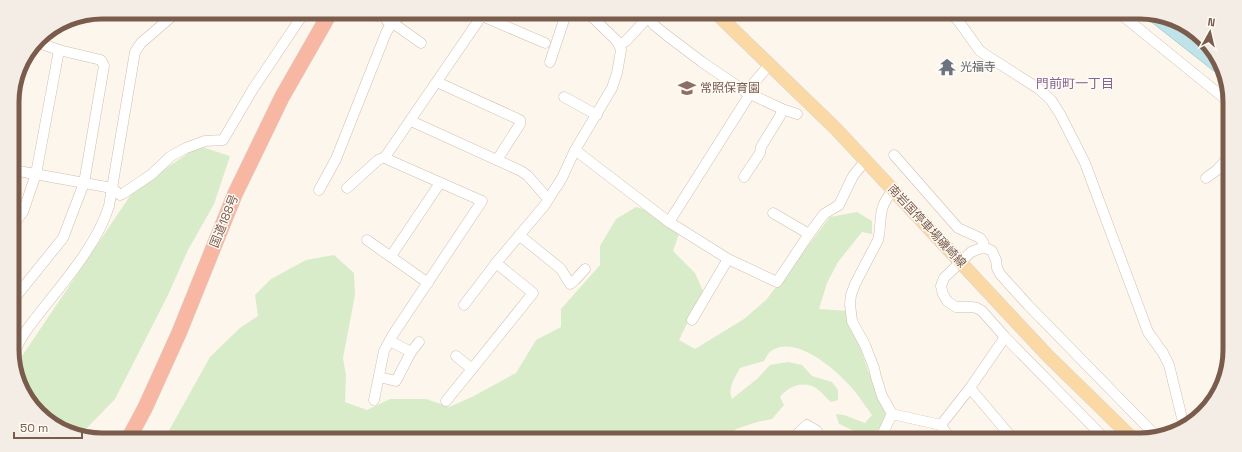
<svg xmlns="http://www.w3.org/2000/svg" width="1242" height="452" viewBox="0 0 1242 452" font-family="'Space Grotesk','Noto Sans JP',sans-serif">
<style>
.green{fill:#d8ecc9}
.water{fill:#bfe3e8;stroke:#a5d3da}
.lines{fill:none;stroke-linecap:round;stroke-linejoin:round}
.minor-tunnel{stroke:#dcd0c4;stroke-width:10;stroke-dasharray:10 5;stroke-linecap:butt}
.minor-casing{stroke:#d1beb0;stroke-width:11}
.major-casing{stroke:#dad1cd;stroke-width:14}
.highway-casing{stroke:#dad1cd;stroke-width:16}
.minor{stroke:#fff;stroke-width:10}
.major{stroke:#fbd9a5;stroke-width:13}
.highway{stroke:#f7b7a3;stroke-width:15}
.labels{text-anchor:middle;stroke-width:3;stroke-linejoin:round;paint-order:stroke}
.worship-label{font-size:12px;fill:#5b616d;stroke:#fffaf3;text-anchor:start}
.education-label{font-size:12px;fill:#785e54;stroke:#fffaf3;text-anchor:start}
.street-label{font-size:12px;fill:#7a5c4d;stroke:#fffaf3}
.neighbourhood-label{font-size:13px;fill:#846695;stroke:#fffaf3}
.rim{fill:none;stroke:#7a5c4d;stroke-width:5}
</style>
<rect width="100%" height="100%" fill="#fdf6ec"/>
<g class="green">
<polygon points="199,146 230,156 214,204 188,250 168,295 115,399 84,431 83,435 73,435 34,410 14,368 134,190"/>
<path d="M636 207 653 212 680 231 673 251 695 273 703 291 679 340 695 349 744 319 766 300 830 217 857 212 872 221V234L862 232 838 262 827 283 819 309 847 311 869 373 886 409 884 422 879 429 865 436 839 424 836 414 844 415 865 423 872 415C865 406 859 396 852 388 836 370 796 334 771 351 768 353 766 358 764 361L740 368C735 378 727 388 732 399L757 379 770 365 788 362 802 365 812 376 832 382 838 390V400L831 402C826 398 819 389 814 387 801 381 788 387 780 397L784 405 772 419 757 422 736 429 727 438 166 436 210 357 240 328 258 316 255 295 271 279 306 260 334 255 354 273 355 295 343 358 346 375 345 402 367 410 390 399H426L449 407 472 397 516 373 536 340 561 327V309L600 265V246L616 219Z"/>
</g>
<polygon class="water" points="1145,17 1169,17 1208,43 1224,79"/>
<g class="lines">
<polyline class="minor-tunnel" points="371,13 385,20"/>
<g class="minor-casing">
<g id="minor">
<polyline points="647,14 654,25 665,34 702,62 746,92 770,64"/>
<polyline points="482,16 545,43"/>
<polyline points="953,16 957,19 980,51 989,57 1039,89 1051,100 1060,114 1085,163 1148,332 1163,353 1169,365 1184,426"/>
<polyline points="1123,16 1229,102"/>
<polyline points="387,21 397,26 421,43"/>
<polyline points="619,45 626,41 651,14"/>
<polyline points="550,62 566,14"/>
<polyline points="437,82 520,120 520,124 497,160"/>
<polyline points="746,92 782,109 797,114"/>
<polyline points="564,97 597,115"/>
<polyline points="411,121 521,171 528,176 548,199"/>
<polyline points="575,150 669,222 728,259 777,282 809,234 824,214 839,205 853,176 861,166 867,161"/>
<polyline points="894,155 958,228 980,238 983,242 984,247"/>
<polyline points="13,170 112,188 120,195 124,193 152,174 171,156 186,148 205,141 223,140 253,89 304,13"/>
<polyline points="744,177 760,153 761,147 780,116 782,109"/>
<polyline points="1206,178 1217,170 1228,158"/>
<polyline points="347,188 378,160 385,157"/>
<path d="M319 190 336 159 386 33C391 23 396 17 407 13"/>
<polyline points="773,213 809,234"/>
<polyline points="669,222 750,94"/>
<polyline points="13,225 23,212 36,174 59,50"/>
<polyline points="519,235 561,269 570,284 575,280 585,269"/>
<polyline points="367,240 428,283"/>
<polyline points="391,256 440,183"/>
<polyline points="13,300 63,238 84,183 104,66 101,60 59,50 39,43 38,40"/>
<polyline points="464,305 496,263 544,206 562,178 575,150 612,88 617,73 621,50 619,45 616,40 589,14"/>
<polyline points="692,320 728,259"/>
<polyline points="390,341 411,352 419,342"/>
<path d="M14 354C21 334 36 318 49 301 71 274 99 239 109 206L135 52 141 43 177 12"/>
<polyline points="472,369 533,293 496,263"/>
<polyline points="379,377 396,381 411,352"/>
<polyline points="970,388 1013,439"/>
<polyline points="374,400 384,351 392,336 482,201 389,160 385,157 483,14"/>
<polyline points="446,401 472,369 456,356"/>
<path d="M892 414 882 396 876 377 874 368 865 345 852 321 850 304 851 295 855 284 878 240C883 219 876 208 894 190"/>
<polyline points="941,425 970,388 1005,337"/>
<polyline points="941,425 950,439"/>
<polyline points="793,438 807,425 817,431"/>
<polyline points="877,439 883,433 892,414 941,425"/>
<polyline points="1106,440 1005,337 982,311 977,308 971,307 956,307 947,301 943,294 941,286 944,278 971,252 984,247 992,251 996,260 997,268 1000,274 1028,305 1156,436"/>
</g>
</g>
<g class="major-casing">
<polyline id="major" points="718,15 836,129 1047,355 1134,440"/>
</g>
<g class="highway-casing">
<polyline id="highway" points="130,436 145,408 179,333 235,194 282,97 330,13"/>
</g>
<use href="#minor" class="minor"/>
<use href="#major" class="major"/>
<use href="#highway" class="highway"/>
</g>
<defs>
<g id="temple-bare" transform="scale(1.38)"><path d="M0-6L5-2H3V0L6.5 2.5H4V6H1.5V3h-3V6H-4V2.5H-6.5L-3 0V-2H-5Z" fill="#6b7280" stroke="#fffaf3" stroke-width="2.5" paint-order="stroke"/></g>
<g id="school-bare" transform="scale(1.38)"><path d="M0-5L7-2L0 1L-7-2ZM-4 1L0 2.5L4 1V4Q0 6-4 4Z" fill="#8d6e63" stroke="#fffaf3" stroke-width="2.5" paint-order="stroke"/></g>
</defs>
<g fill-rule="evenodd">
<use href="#temple-bare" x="947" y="67"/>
<use href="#school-bare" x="687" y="88"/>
</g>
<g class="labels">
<g class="worship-label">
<text x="960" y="71">光福寺</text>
</g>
<g class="education-label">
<text x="700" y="92">常照保育園</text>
</g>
<g class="street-label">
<text transform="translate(224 221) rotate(-68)" y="4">国道188号</text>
<text transform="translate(927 226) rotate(47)" y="4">南岩国停車場磯崎線</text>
</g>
<g class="neighbourhood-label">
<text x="1075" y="88">門前町一丁目</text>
</g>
</g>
<path d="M0 0H1242V452H0ZM102 19H1140A83 83 0 0 1 1223 102V350A83 83 0 0 1 1140 433H102A83 83 0 0 1 19 350V102A83 83 0 0 1 102 19Z" fill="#f4ede6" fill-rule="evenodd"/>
<path class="rim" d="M102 19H1140A83 83 0 0 1 1223 102V350A83 83 0 0 1 1140 433H102A83 83 0 0 1 19 350V102A83 83 0 0 1 102 19Z"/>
<g transform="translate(1210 32) rotate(8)" stroke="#fffaf3" stroke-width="3" paint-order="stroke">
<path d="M0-3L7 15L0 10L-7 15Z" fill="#7a5c4d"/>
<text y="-6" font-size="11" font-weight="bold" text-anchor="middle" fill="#7a5c4d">N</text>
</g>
<path d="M14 432v6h68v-6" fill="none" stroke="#7a5c4d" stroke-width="2"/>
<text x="20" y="432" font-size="12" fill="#7a5c4d" stroke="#fffaf3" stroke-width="3" paint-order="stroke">50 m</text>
</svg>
